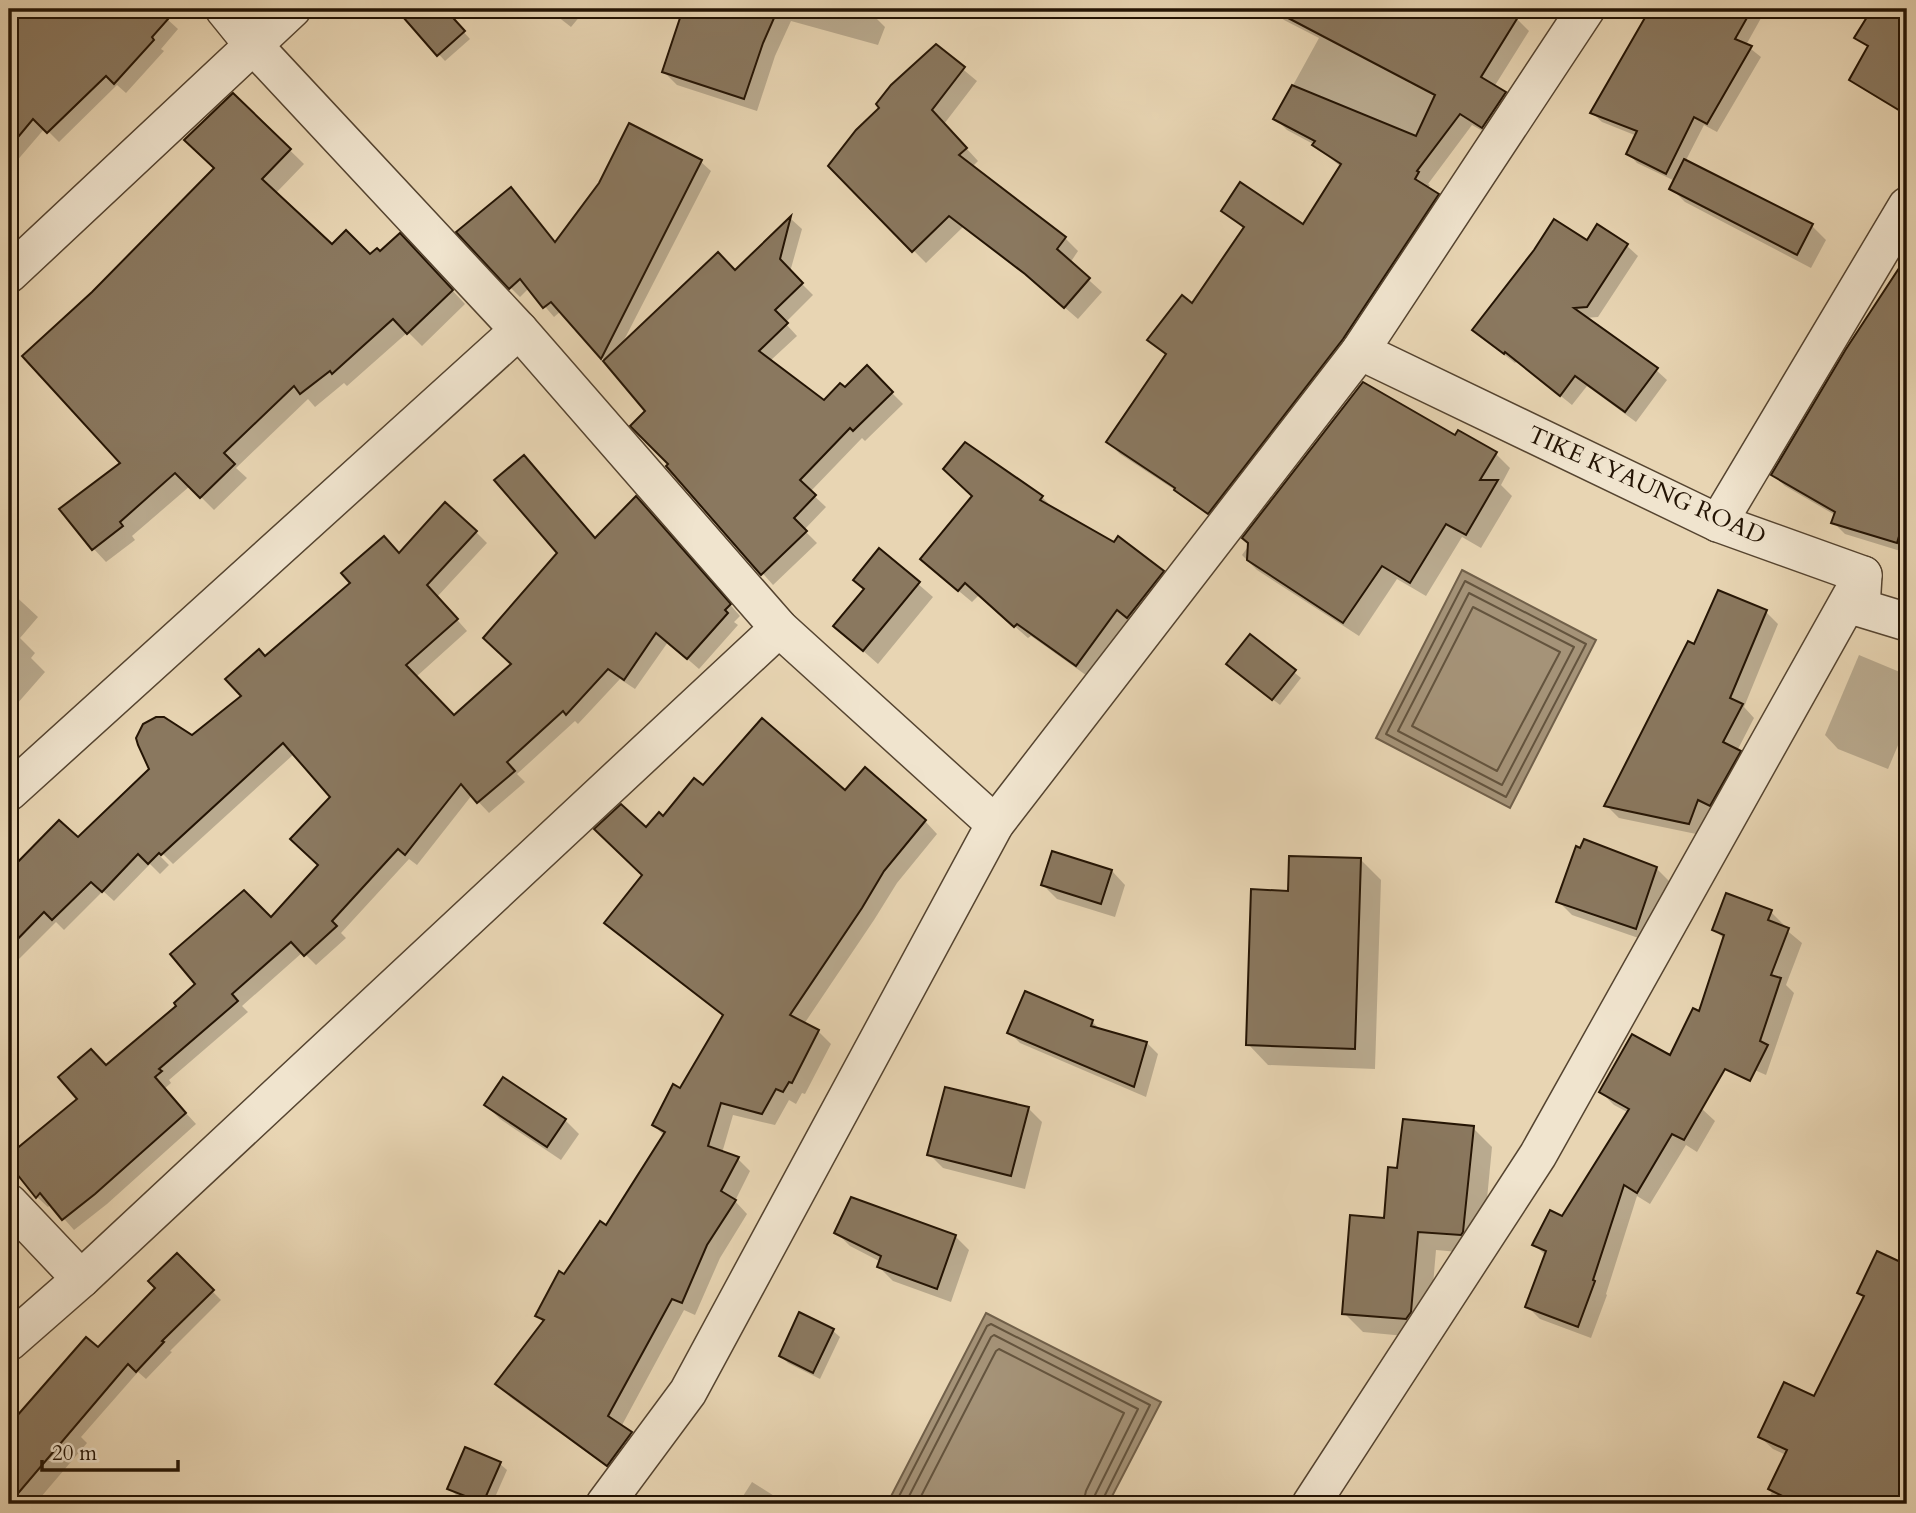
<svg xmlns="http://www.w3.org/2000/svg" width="1916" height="1513" viewBox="0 0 1916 1513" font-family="Cardo,serif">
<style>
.water{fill:#a59378;stroke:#71604a;stroke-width:2}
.shadow{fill:#0003}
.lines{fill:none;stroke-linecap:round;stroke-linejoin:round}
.shore{stroke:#64543e;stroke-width:2}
.building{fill:#8a785f;stroke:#241404;stroke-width:2}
.street-casing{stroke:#554430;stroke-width:40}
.street{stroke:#f0e4ce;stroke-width:37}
.labels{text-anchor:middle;stroke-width:7;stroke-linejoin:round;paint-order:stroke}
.street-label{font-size:24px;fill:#241404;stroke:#f0e4ce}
</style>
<rect width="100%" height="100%" fill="#e8d5b3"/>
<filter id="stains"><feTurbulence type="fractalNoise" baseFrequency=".00286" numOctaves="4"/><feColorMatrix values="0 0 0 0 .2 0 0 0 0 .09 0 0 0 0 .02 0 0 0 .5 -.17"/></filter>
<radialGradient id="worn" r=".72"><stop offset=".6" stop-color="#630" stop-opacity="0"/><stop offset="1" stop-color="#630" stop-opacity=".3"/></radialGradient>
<g class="water">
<polygon points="1462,570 1596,640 1510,808 1376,738"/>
<polygon points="986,1313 1161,1402 1108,1504 887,1504"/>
</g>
<g class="shadow">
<polygon points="9,9 156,9 178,29 161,49 164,51 126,93 117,85 59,142 45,128 9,170"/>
<polygon points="417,9 443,9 470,39 445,61 406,18"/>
<polygon points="548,9 586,9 571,27"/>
<polygon points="685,9 859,9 872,14 885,27 878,45 791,21 775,56 757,111 677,85 664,72"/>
<polygon points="1272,9 1497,9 1517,19 1529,31 1494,87 1516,105 1495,138 1472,125 1428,184 1430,185 1427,189 1449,207 1220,525 1181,494 1120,454 1108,442 1167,356 1150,340 1192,305 1244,229 1223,211 1303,226 1341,167 1315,145 1287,130 1275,118 1319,38 1284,20"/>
<polygon points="1690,9 1763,9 1765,11 1746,45 1761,57 1717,132 1704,125 1685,162 1812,226 1826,240 1811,268 1685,202 1671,188 1675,181 1637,163 1628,153 1637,136 1602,122 1592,113 1670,44"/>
<polygon points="1874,9 1881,9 1907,25 1907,69 1886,103 1858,86 1851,80 1869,48 1856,37"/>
<polygon points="936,47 977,81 944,124 978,161 972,167 1065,238 1078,251 1070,263 1102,292 1078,319 1040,286 963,227 926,263 830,166"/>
<polygon points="233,95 304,164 275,194 332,247 370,257 414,249 465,304 422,346 408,332 347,386 344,383 315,407 308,399 236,468 247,478 214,510 190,486 132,536 135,540 106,562 93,548 122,463 93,294 216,169"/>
<polygon points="630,126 701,162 711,171 622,344 735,272 791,219 802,229 790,272 813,295 785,323 797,336 770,361 824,403 845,389 867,368 903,404 865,441 862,438 810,492 826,507 804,530 817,543 773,585 668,466 671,464 647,411 605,361 561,311 554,317 529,288 520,297 510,287 556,244 600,184"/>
<polygon points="1598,227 1627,246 1638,256 1598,317 1585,318 1656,370 1667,380 1636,422 1587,386 1572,405 1517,361 1515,363 1485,340 1474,330 1588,243"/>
<polygon points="1907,250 1907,553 1845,534 1833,522 1835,515 1785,486 1773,475 1906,260 1903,257"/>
<polygon points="1456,437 1496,454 1510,468 1501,485 1512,496 1481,548 1462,537 1426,596 1397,579 1359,636 1257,570 1242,555 1250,544"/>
<polygon points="1042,497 1056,511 1163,572 1176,585 1090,678 1031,636 1028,638 979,595 972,602 936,572"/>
<polygon points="647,509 740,616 734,622 738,625 699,669 668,642 635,689 620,679 578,724 575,721 517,774 525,782 489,813 472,795 417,865 409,859 341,933 346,938 316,965 303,952 242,1006 248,1012 169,1080 171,1083 164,1089 196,1124 107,1204 74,1230 51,1204 48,1207 37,1197 9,1161 9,1157 80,1100 106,1067 179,1006 271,919 320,866 332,797 294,754 173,864 156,847 154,850 169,865 160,874 150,864 114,901 103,891 64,930 56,922 9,969 9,902 23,888 9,873 59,822 78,839 192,738 243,696 266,658 400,555 476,532 487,543 437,597 467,631 416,677 455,717 513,664 595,540"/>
<polygon points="879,550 933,597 878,664 835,626 865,590 855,580"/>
<polygon points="9,590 38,617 20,638 35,653 31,658 45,672 9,713"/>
<polygon points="1766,612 1778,624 1744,707 1754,718 1737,751 1752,764 1701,835 1619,818 1606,805 1695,646"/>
<polygon points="1251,637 1301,678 1280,705 1235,670"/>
<polygon points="1859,655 1907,675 1907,724 1888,769 1838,749 1825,735"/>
<polygon points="703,787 845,792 925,821 937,834 897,883 874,920 804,1024 818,1031 831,1044 805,1094 802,1093 796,1104 789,1100 775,1125 733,1115 722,1153 738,1159 750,1171 735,1201 747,1214 720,1258 695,1315 684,1310 621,1427 644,1446 621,1477 510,1397 498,1384 544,1323 537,1315 565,1276 606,1228 664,1136 654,1125 680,1090 724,1016 619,935 606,923 644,875 646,830"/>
<polygon points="1360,859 1381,880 1375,1069 1268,1065 1248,1044 1290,893"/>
<polygon points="1656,868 1670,882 1650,942 1572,915 1558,901"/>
<polygon points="1112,871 1125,885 1115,917 1057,899 1043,885"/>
<polygon points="1771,912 1785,926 1784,928 1802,943 1786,985 1794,993 1766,1075 1707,1049 1725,940 1714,929"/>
<polygon points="1092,1021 1101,1031 1147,1043 1158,1054 1146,1097 1020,1043 1009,1032"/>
<polygon points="1601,1092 1695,1105 1702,1109 1715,1121 1697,1152 1686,1145 1650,1204 1637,1196 1606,1294 1607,1295 1591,1338 1540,1319 1527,1306 1546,1256 1534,1244 1563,1219 1629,1113 1614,1105"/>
<polygon points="486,1105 565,1120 579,1134 561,1160 500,1119"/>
<polygon points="1028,1108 1042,1122 1025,1189 943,1168 929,1154"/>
<polygon points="1473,1128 1492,1147 1482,1251 1480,1254 1436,1250 1429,1332 1426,1338 1363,1332 1344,1313 1385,1220 1399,1170"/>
<polygon points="836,1232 955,1236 969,1250 951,1302 893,1281 879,1267 881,1262 850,1246"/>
<polygon points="1907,1245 1907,1439 1901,1451 1907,1453 1907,1504 1767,1504 1786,1455 1773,1449 1760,1437 1815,1398 1865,1298 1860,1293 1899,1263"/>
<polygon points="177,1256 221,1300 170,1351 172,1352 146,1379 138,1372 81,1437 87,1443 35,1504 9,1504 9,1428 87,1340 98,1350 157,1288"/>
<polygon points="800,1315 833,1331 840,1337 820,1379 788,1363 781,1356"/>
<polygon points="500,1464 507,1470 492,1504 479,1504 456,1495 449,1488"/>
<polygon points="752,1482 787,1504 738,1504"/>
</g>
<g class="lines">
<g class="shore">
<polygon points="1465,581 1586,644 1506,797 1386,734"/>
<polygon points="1469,593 1574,647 1502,785 1398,731"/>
<polygon points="1473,607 1560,652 1497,771 1412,726"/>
<polyline points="895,1504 987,1326 991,1324 1150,1405 1103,1499 1103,1504"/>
<polyline points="905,1504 991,1337 994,1335 1138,1409 1095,1495 1094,1504"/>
<polyline points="917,1504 996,1351 999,1349 1124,1413 1086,1491 1083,1504"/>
</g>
</g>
<g class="building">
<polygon points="27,9 177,9 152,37 154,40 114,84 106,76 47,133 33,119 9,148 9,27"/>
<polygon points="396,9 445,9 465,31 437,56"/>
<polygon points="683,9 778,9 763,43 744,99 662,72"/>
<polygon points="1271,9 1523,9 1481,77 1506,92 1482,128 1460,114 1417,171 1419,172 1415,179 1439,194 1343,339 1208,514 1174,490 1175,488 1106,442 1166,354 1147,340 1182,295 1192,303 1244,227 1221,211 1240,182 1303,224 1341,164 1312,145 1315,141 1273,119 1292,85 1416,136 1435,95"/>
<polygon points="1650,9 1752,9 1735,39 1752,46 1707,124 1694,117 1666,174 1626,154 1637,131 1590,113"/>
<polygon points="1872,9 1884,9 1888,11 1889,9 1907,9 1907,115 1849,80 1868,46 1854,38"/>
<polygon points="936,44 965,67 932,110 967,148 959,155 1066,237 1057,249 1090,278 1064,308 1025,274 949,216 912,252 828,166 856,130 879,108 876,104 891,85"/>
<polygon points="233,93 291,149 262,179 332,244 346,230 370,254 377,248 380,251 400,233 453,290 407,334 393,319 332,374 330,371 300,394 294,386 224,453 235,464 200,498 175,473 120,522 123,526 92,550 59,509 120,463 22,356 92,292 214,168 184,140"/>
<polygon points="629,123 702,160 601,359 551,302 543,308 520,279 509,289 456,232 511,187 555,242 599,183"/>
<polygon points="1684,159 1813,224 1797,255 1669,189"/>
<polygon points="791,216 780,259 803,283 775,310 788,323 759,351 824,400 840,383 845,387 867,365 893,392 853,431 850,428 800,480 816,495 794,518 807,531 761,575 666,466 668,464 630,426 645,411 603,361 718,252 735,270"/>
<polygon points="1554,219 1587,240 1597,224 1628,244 1587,307 1574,308 1658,368 1625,412 1575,376 1560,396 1505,352 1504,354 1472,330 1534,250"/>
<polygon points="1907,256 1907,509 1897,543 1831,523 1835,512 1771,475 1846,349"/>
<polygon points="1363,382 1455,435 1458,430 1497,452 1480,480 1498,480 1466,535 1446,524 1410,583 1382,566 1343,623 1247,560 1248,543 1242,538"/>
<polygon points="965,442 1043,496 1040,500 1114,542 1118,536 1164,571 1127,618 1117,610 1076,666 1017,624 1014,627 965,583 958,591 920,559 972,496 943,469"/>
<polygon points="524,455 595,538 636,496 731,604 725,610 728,613 687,659 656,633 624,680 608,669 566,715 563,711 507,762 515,771 477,803 461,784 405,855 398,849 332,921 337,926 304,956 291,942 232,994 238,1001 159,1069 162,1071 155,1077 186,1113 95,1194 62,1220 40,1193 36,1198 9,1164 9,1155 77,1099 58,1077 91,1049 106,1065 176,1006 174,1003 195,984 170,954 244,890 271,917 318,865 290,839 330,797 283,743 161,855 159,853 148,864 138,854 102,892 91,882 52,920 44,912 9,948 9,871 59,820 78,837 149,769 138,745 136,738 143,724 156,717 164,717 192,735 241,696 225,679 259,649 265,656 350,583 341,573 384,536 399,553 445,502 477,531 427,585 458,619 406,665 454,715 511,664 483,638 557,553 494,480"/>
<polygon points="879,548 920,582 863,651 833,626 864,589 853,580"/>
<polygon points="1718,590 1767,610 1730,698 1743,704 1723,742 1741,751 1710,806 1698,800 1689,824 1604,806 1688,641 1694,644"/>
<polygon points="1250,634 1296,670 1272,700 1226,664"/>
<polygon points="762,718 845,790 865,767 926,820 884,871 862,908 790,1015 819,1030 792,1083 789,1082 783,1092 776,1089 762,1114 721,1103 708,1146 739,1157 721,1191 736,1200 707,1245 682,1303 672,1299 608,1416 632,1432 607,1466 495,1384 544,1320 535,1316 559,1271 564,1274 600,1221 606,1225 665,1132 652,1125 673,1084 680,1088 723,1015 604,923 642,875 594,829 621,804 646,827 659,812 663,816 694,778 703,785"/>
<polygon points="1584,839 1657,867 1636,929 1556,902 1576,846 1580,848"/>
<polygon points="1052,851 1112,870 1101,904 1041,885"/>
<polygon points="1289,856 1361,858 1355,1049 1246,1045 1251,889 1288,891"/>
<polygon points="1726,893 1772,910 1768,920 1789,928 1771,975 1781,978 1760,1041 1768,1045 1750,1081 1725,1069 1684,1140 1672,1134 1637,1193 1624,1185 1593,1280 1595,1281 1578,1327 1525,1307 1546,1251 1532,1245 1550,1210 1562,1216 1629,1109 1599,1092 1632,1034 1670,1055 1693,1008 1699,1011 1724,935 1712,930"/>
<polygon points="1025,991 1093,1020 1091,1026 1147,1042 1134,1087 1007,1033"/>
<polygon points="503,1077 566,1119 547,1147 484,1105"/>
<polygon points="945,1087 1029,1107 1011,1176 927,1155"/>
<polygon points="1403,1119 1474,1126 1463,1232 1461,1235 1418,1232 1411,1312 1406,1319 1342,1314 1350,1215 1384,1218 1388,1167 1397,1168"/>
<polygon points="851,1197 956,1235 937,1289 877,1267 881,1256 834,1233"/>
<polygon points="1877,1251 1907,1265 1907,1504 1799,1504 1768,1489 1787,1450 1758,1437 1784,1382 1814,1396 1864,1296 1857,1293"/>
<polygon points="177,1253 214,1290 162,1341 164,1342 136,1372 128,1364 9,1504 9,1425 86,1337 98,1347 155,1288 148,1281"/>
<polygon points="799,1312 834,1329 813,1373 779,1356"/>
<polygon points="465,1447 501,1462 483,1503 447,1489"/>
</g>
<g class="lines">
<g class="street-casing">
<g id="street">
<polyline points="224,9 254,46 519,330 779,628 995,824"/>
<polyline points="9,274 292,9"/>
<polyline points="1360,351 1718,523 1863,575 1861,608 1907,622"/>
<polyline points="1718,523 1907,206"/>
<polyline points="9,792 519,330"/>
<polyline points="9,1203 81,1279"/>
<polyline points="9,1342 81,1279 779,628"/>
<polyline points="605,1504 688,1392 995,824 1360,351 1586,9"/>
<polyline points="1311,1504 1538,1155 1863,575"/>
</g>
</g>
<use href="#street" class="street"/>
</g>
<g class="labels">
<g class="street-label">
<text transform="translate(1647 485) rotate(24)" y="8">TIKE KYAUNG ROAD</text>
</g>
</g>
<rect width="1916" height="1513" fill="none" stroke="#e8d5b3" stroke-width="35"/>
<rect x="10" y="10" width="1895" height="1492" fill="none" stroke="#241404" stroke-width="3.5"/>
<rect x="18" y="18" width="1881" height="1478" fill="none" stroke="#241404" stroke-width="2"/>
<path d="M42 1460v10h136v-10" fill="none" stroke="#241404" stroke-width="3.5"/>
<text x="52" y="1460" font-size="21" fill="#241404" stroke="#f0e4ce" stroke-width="5" paint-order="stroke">20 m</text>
<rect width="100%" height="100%" filter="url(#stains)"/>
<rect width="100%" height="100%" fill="url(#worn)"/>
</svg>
